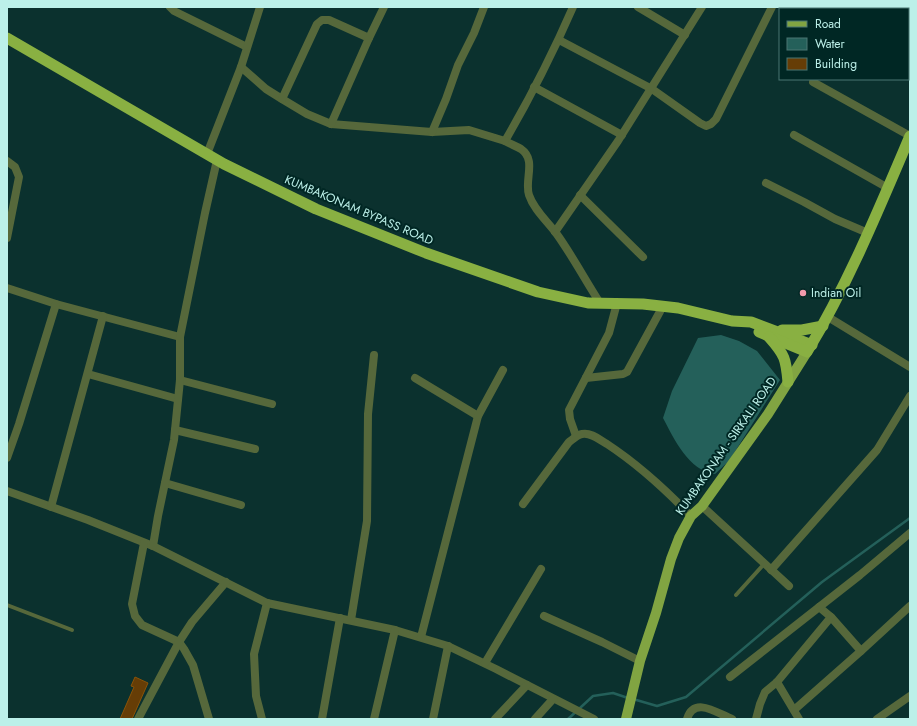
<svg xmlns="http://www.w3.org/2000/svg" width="917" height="726" viewBox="0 0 917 726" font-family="Jost,sans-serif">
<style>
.water{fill:#24605a}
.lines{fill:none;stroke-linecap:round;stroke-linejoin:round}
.stream{stroke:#24605a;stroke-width:2.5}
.building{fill:#663d06;stroke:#8a5307}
.service{stroke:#56683b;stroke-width:4}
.minor{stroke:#56683b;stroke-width:8}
.primary{stroke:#81a442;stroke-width:10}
.trunk{stroke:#89b042;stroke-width:11}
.poi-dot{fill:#f29aac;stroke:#002724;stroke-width:1.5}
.labels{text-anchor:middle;stroke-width:4;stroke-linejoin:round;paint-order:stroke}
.street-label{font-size:12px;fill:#bcf0e9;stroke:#002724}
.poi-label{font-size:12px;fill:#bcf0e9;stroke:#002724;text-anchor:start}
</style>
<rect width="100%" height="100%" fill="#0b312e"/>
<path class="water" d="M721 335 739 341 757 351 780 380 729 461 715 474C689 471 674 439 663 418L672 391 698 338Z"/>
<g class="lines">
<g class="stream">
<polyline points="633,699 657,706 686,697 822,582 910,518"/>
<polyline points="568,719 593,696 613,693 628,698"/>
</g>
</g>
<polygon class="building" points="135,677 148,683 132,719 120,719 134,687 131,686"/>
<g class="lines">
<g class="service">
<polyline points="736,595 764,564"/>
<polyline points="7,605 72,630"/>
</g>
<g class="minor">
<polyline points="170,7 174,11 247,47"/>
<path d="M573 7C553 53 530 98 505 141 510 144 516 146 521 149 537 160 524 180 529 195 534 210 547 221 556 233 572 255 585 280 600 303"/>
<polyline points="638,7 685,35"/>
<polyline points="904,9 905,7"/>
<polyline points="559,40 652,89 700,123 706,126 711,124 716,119 772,7"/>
<polyline points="241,67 266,89 282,99 307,114 331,124 432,132 469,130 505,141"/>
<polyline points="814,79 813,82 910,136"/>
<polyline points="534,87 622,135"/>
<polyline points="282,99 317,24 322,20 329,20 369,38"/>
<polyline points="331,124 369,38 384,7"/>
<polyline points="432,132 446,99 458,65 474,33 484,7"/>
<polyline points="794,135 888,188"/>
<polyline points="207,154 241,67 260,7"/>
<polyline points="7,161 15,167 19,177 7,238"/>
<polyline points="766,183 804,202 835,219 868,233"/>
<polyline points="580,195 643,257"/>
<polyline points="555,232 618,141 702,7"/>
<polyline points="7,288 56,304 180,337"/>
<polyline points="828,317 910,367"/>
<polyline points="88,374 178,399"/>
<polyline points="415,378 478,416"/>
<polyline points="586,378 623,374 627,372 663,306"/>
<polyline points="180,380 272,404"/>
<polyline points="175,430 255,449"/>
<polyline points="576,436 570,419 569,410 609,333 617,303"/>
<polyline points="7,458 19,424 56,304"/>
<polyline points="165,483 241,505"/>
<polyline points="7,491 88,520 153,546 267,603 395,630 448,646 496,669 594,719"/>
<path d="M523 504 569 442C573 439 577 435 582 434 591 432 600 440 607 444 639 465 665 489 691 516"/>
<polyline points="702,506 789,586"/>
<polyline points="51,507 103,316"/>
<polyline points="144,543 132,604 135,616 142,625 179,642 184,649 193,665 209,719"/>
<polyline points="153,546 158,516 174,440 180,380 180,337 205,213 217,160"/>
<polyline points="771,570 877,450 910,396"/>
<polyline points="819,607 831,617 861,651"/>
<polyline points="544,616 602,642 640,661"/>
<polyline points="351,620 367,521 368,414 374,355"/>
<polyline points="421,637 478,416 503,370"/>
<polyline points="485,663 541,569"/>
<polyline points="730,677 860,575 910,533"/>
<polyline points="777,682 799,719"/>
<polyline points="794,710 861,651 910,606"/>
<polyline points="138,719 179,642 192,622 226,582"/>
<polyline points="262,719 256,696 254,654 267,603"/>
<polyline points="322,719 340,618"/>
<polyline points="374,719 395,630"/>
<polyline points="433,719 448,646"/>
<polyline points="495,719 527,685"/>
<polyline points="535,719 553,699"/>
<path d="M687 719C694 696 717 713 732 719"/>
<polyline points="756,719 760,704 765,692 777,682 831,617"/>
<polyline points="877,719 910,696"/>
</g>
<polyline class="primary" points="626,719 640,661 656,613 671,559 679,538 691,516 702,506 768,414 807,352"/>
<g class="trunk">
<polyline points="7,38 224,164 316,209 426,253 538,292 588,303 643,304 678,308 732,321 751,322 812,345"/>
<polyline points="782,330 802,330 823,326"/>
<path d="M759 332 807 352C848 284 879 209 910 136"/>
<path d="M769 337C785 355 786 359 788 382"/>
</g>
</g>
<circle class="poi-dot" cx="803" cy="293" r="4"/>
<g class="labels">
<g class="street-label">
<text transform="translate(359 210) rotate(23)" y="4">KUMBAKONAM BYPASS ROAD</text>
<text transform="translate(726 446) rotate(-55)" y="4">KUMBAKONAM - SIRKALI ROAD</text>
</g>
<g class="poi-label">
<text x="811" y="297">Indian Oil</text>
</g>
</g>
<rect width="917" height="726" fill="none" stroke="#bcf0e9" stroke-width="16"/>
<rect x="779" y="8" width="130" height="72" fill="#002724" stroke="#4b7773"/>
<rect x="787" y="21" width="20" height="6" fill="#81a442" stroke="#4b7773"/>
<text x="815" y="28" font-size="12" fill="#bcf0e9">Road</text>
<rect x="787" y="38" width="20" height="12" fill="#24605a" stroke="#4b7773"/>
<text x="815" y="48" font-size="12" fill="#bcf0e9">Water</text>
<rect x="787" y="58" width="20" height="12" fill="#663d06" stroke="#4b7773"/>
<text x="815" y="68" font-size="12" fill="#bcf0e9">Building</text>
</svg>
